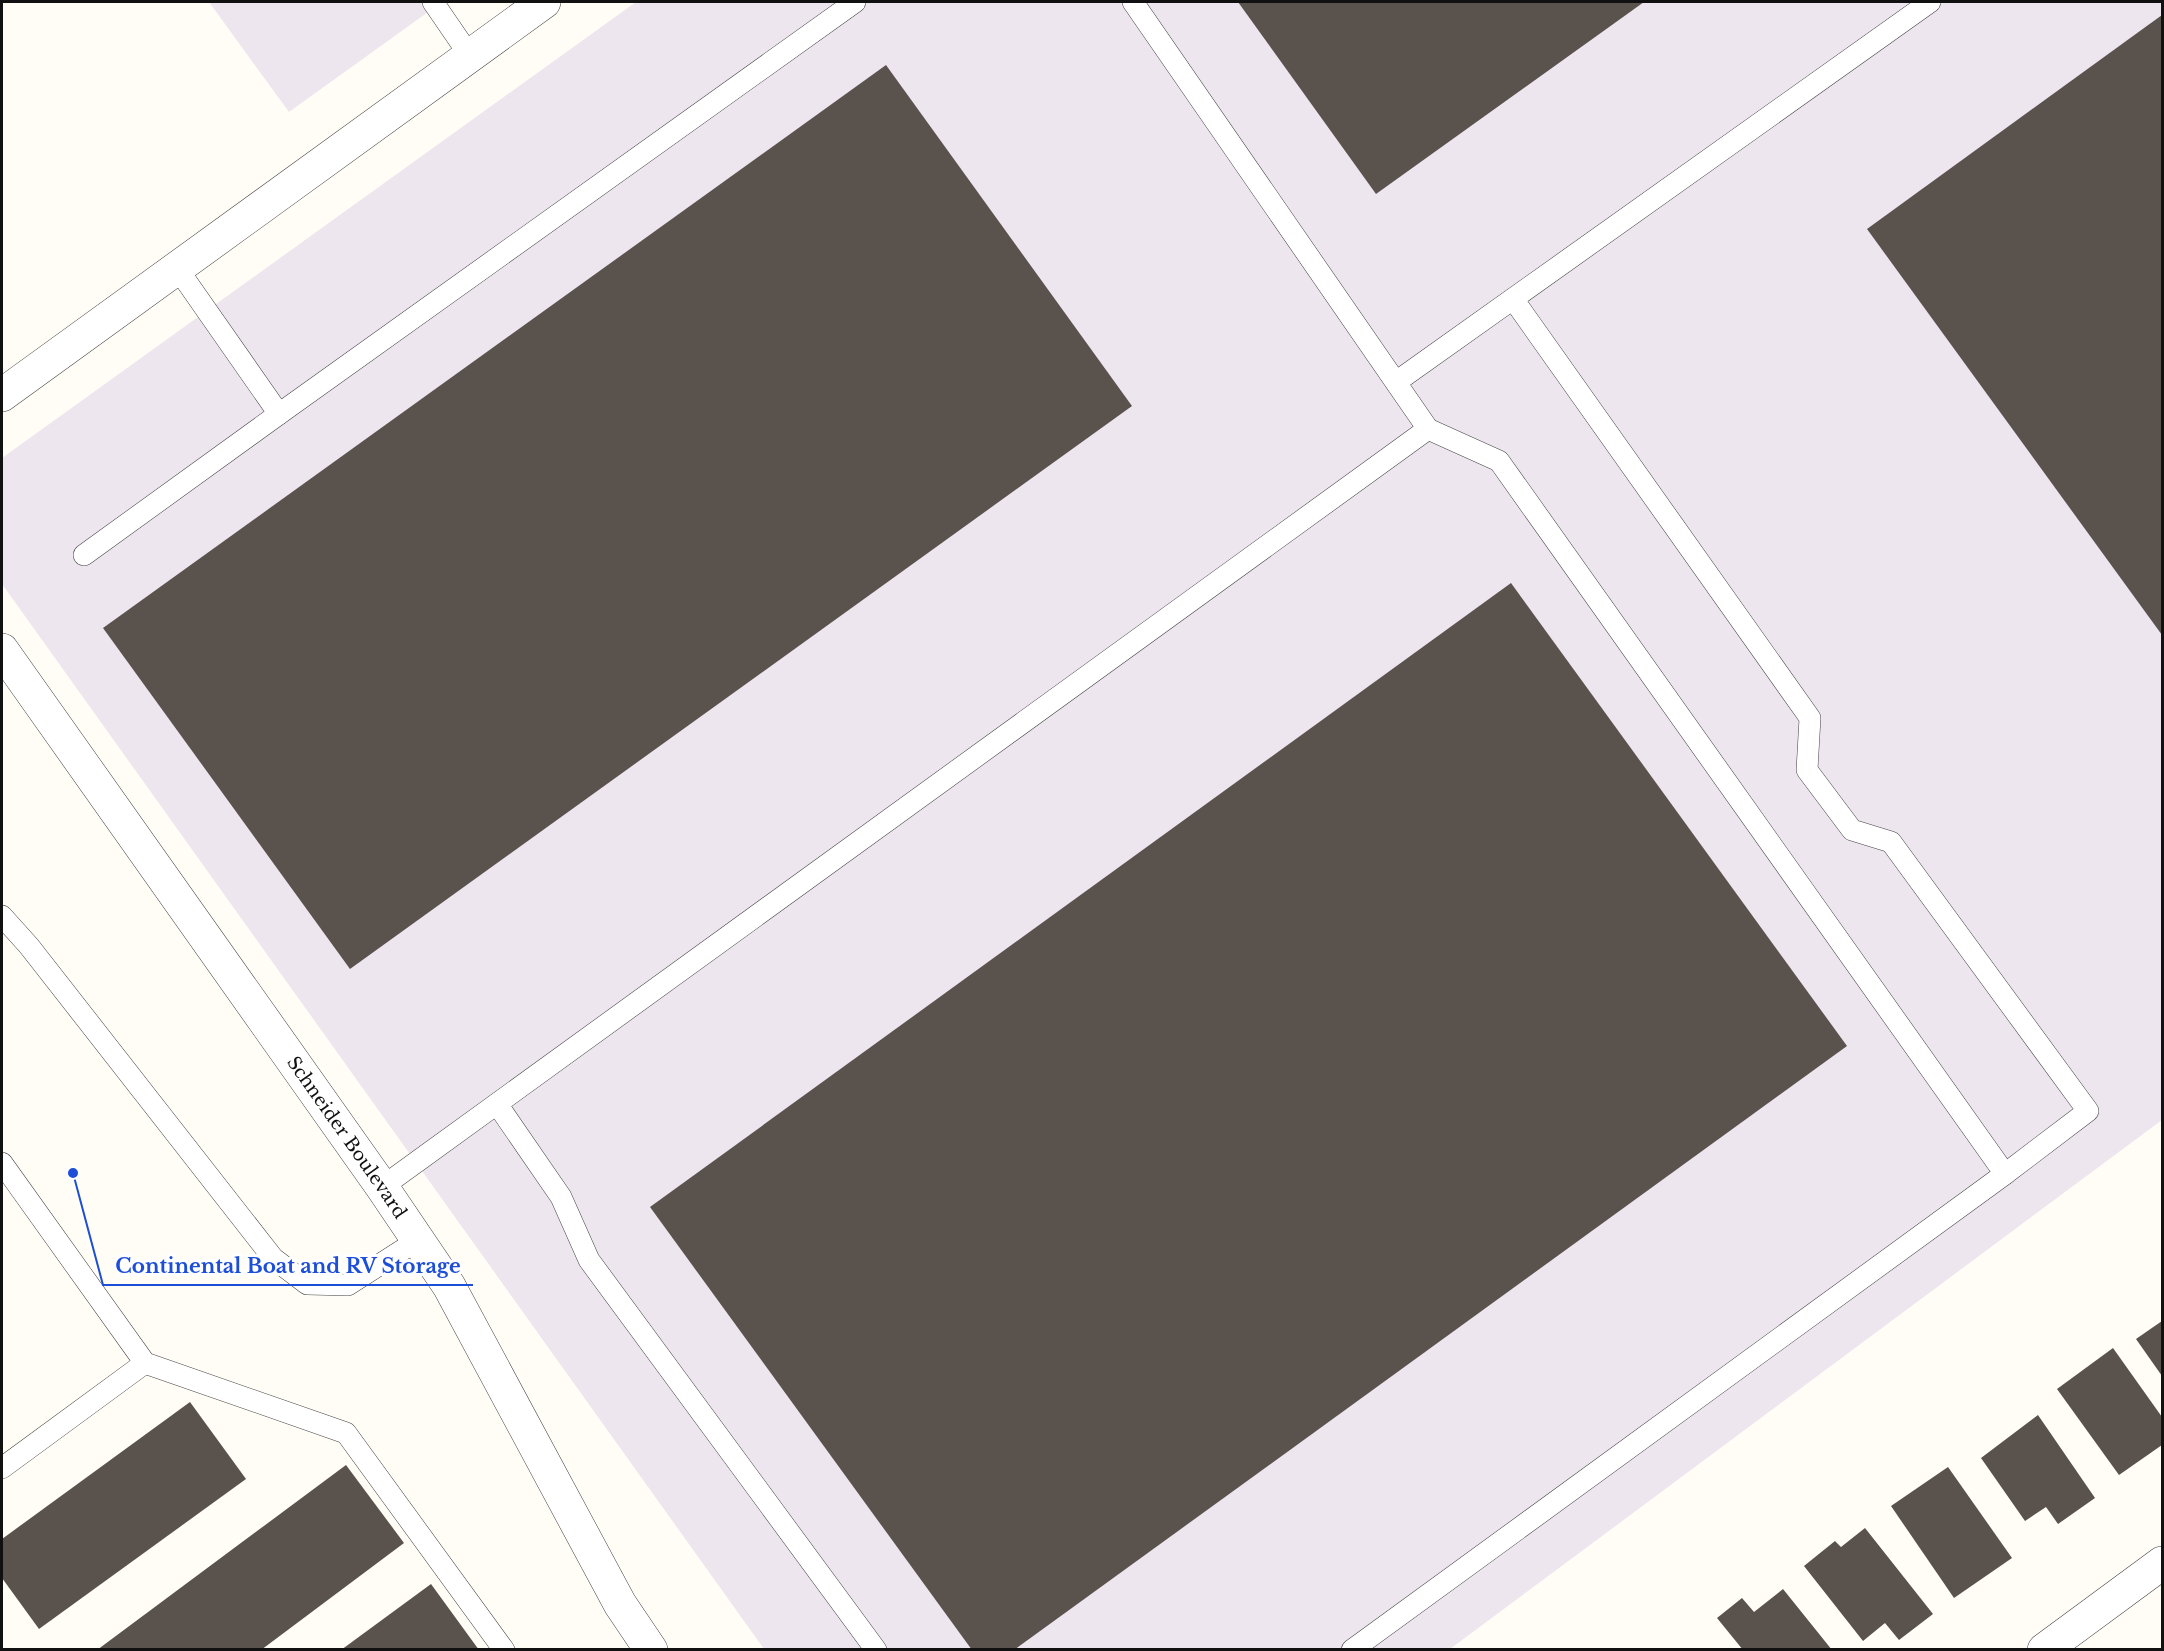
<svg xmlns="http://www.w3.org/2000/svg" width="2164" height="1651" viewBox="0 0 2164 1651" font-family="'Libre Baskerville',serif">
<style>
.industrial{fill:#eee6ef}
.building{fill:#5a524d}
.lines{fill:none;stroke-linecap:round;stroke-linejoin:round}
.lane-casing{stroke:#444;stroke-width:22}
.street-casing{stroke:#444;stroke-width:34}
.lane{stroke:#fff;stroke-width:21}
.street{stroke:#fff;stroke-width:33}
.labels{text-anchor:middle;stroke-width:6;stroke-linejoin:round;paint-order:stroke}
.street-label{font-size:18px;fill:#111;stroke:#fff}
.leader{fill:none;stroke:#1d4ed8;stroke-width:2}
.callout-dot{fill:#1d4ed8;stroke:#fff;stroke-width:2}
.callout-label{font-size:20px;text-anchor:middle;font-weight:bold;fill:#1d4ed8;stroke:#fff;stroke-width:6;stroke-linejoin:round;paint-order:stroke}
</style>
<rect width="100%" height="100%" fill="#fffdf5"/>
<g class="industrial">
<polygon points="209,2 442,2 289,112"/>
<polygon points="636,2 2162,2 2162,1120 1450,1649 764,1649 2,584 2,458"/>
</g>
<g class="building">
<polygon points="1238,2 1644,2 1376,194"/>
<polygon points="2162,15 2162,635 1867,229"/>
<polygon points="886,65 1132,406 350,969 103,628"/>
<polygon points="1511,583 1847,1046 1014,1650 972,1650 650,1207"/>
<polygon points="2162,1321 2162,1376 2136,1339"/>
<polygon points="2113,1348 2162,1417 2162,1445 2119,1475 2057,1389"/>
<polygon points="190,1402 246,1479 39,1629 2,1578 2,1539"/>
<polygon points="2038,1415 2095,1498 2058,1524 2046,1507 2025,1521 1981,1458"/>
<polygon points="346,1465 404,1543 261,1650 97,1650"/>
<polygon points="1948,1467 2012,1558 1954,1598 1891,1506"/>
<polygon points="1865,1528 1933,1614 1899,1640 1885,1623 1863,1641 1804,1566 1835,1541 1841,1547"/>
<polygon points="431,1584 479,1650 341,1650"/>
<polygon points="1783,1589 1832,1650 1743,1650 1717,1618 1742,1598 1754,1612"/>
</g>
<g class="lines">
<g class="lane-casing">
<g id="lane">
<polyline points="433,2 470,56"/>
<polyline points="177,268 279,414 855,2"/>
<polyline points="1513,299 1810,718 1807,770 1852,830 1891,842 2088,1111 2005,1174"/>
<polyline points="1396,382 1930,2"/>
<polyline points="84,555 279,414"/>
<polyline points="2,916 29,946 273,1258 307,1284 348,1285 418,1240"/>
<polyline points="497,1104 561,1197 589,1260 876,1650"/>
<polyline points="2,1163 145,1363 346,1433 504,1650"/>
<polyline points="382,1187 1428,429 1133,2"/>
<polyline points="2,1468 145,1363"/>
<polyline points="1352,1650 2005,1174 1499,461 1428,429"/>
</g>
</g>
<g class="street-casing">
<g id="street">
<polyline points="2,395 544,2"/>
<path id="s1" d="M2 650 382 1187 449 1286 620 1604 651 1650"/>
<polyline points="2044,1650 2162,1563"/>
</g>
</g>
<use href="#lane" class="lane"/>
<use href="#street" class="street"/>
</g>
<g class="labels">
<g class="street-label">
<text dy="6" stroke="none"><textPath href="#s1" startOffset="597">Schneider Boulevard</textPath></text>
</g>
</g>
<path class="leader" d="M73 1173L103 1285H473"/>
<circle class="callout-dot" cx="73" cy="1173" r="6"/>
<g class="callout-label">
<text x="288" y="1273">Continental Boat and RV Storage</text>
</g>
<rect width="2164" height="1651" fill="none" stroke="#111111" stroke-width="6"/>
</svg>
